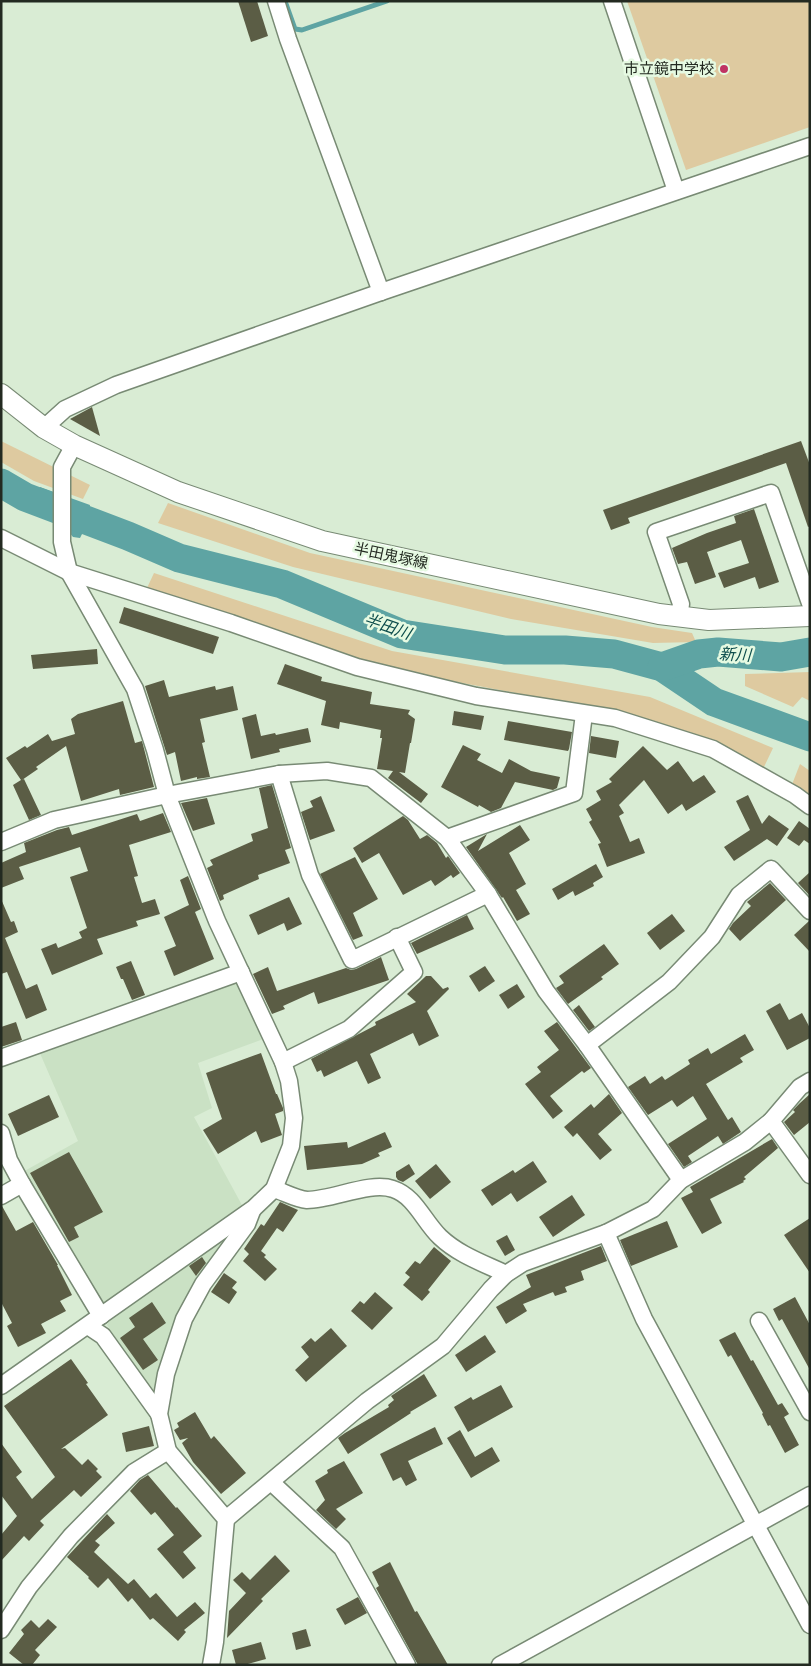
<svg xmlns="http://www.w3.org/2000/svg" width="811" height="1666" viewBox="0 0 811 1666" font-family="Literata,'Noto Sans JP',serif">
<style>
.built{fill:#cae1c4}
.green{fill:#decaa0}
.water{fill:#5ea4a3}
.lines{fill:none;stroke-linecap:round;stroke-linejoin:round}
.stream{stroke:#5ea4a3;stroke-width:5}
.river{stroke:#5ea4a3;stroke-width:29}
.building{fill:#5b5d45}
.minor-casing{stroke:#788a74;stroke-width:19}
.major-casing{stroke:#788a74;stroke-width:22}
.minor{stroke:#fff;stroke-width:16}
.major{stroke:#fff;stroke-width:20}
.poi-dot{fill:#c03363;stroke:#e6fae2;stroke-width:2}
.labels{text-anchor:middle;stroke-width:5;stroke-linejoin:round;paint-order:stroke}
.poi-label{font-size:15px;fill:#232a21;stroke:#e6fae2;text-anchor:end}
.street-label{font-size:15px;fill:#232a21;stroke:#e6fae2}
.water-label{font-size:16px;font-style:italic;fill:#0d4d4c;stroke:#e6fae2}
</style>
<rect width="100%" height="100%" fill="#d9ecd4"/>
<g class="built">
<polygon points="236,977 266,1038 198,1063 212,1108 194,1117 243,1207 101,1306 21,1173 78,1141 39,1051"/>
<polygon points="235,1228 197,1285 158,1400 107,1325 111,1316"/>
</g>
<g class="green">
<polygon points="627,1 810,1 810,127 686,170"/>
<polygon points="1,441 90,485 83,499 34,481 1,462"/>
<polygon points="168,503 310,553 652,627 692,633 696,642 653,643 511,619 293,567 158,523"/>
<polygon points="154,573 392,651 650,697 773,748 764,767 718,742 622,713 367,665 147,588"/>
<polygon points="810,672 810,701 802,697 793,707 745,686 745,674"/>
<polygon points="800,764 810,771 810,810 791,787"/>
</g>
<polygon class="water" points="7,478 9,479 9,491 30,494 33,492 37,493 40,487 90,505 85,528 80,538 73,537 50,510 47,511 45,508 34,504 29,506 15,499 9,500 9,496 1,492 1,480 3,481"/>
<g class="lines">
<polyline class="stream" points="285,1 295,29 302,30 387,1"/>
<g class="river">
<polyline points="1,483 25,497 128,536 179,558 282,584 402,634 505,650 565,650 614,654 662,667 714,702 810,737"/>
<polyline points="662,667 699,654 718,652 781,657 810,652"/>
</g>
</g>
<g class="building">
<polygon points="238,1 257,1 268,36 251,42"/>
<polygon points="92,407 100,436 70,419"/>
<polygon points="801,441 810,465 810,526 808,527 786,463 628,518 630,523 611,530 603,510"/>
<polygon points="754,509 779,582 759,589 755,577 724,588 718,573 749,563 741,540 707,552 716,577 695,584 687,562 678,564 672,548 707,533 736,523 734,516"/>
<polygon points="124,607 219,637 213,654 119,623"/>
<polygon points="97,649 98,664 33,669 31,655"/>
<polygon points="285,664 322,677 321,681 372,692 370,704 410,710 408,714 415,719 411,743 410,743 405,773 399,772 428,794 421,803 388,778 393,771 377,769 382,738 380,738 381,730 340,722 339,729 321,725 326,701 277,684"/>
<polygon points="164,680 169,697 215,686 216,690 233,686 238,710 200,719 205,742 202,743 210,777 197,779 197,777 181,781 175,752 167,755 145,686"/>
<polygon points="123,701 135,743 142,741 154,787 120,795 119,789 81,801 66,746 36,767 38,769 22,780 24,779 41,815 29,820 13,785 21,780 6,758 25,746 27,748 48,734 52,741 75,734 71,719 78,714"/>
<polygon points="454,711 484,716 481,730 452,725"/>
<polygon points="256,714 261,736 275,733 276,735 308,728 311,742 279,749 280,752 251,759 242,718"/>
<polygon points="508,721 572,732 569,749 568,751 504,740"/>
<polygon points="591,736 619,741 616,758 589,753"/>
<polygon points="463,745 481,754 477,760 502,773 509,759 531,771 560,777 557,788 553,790 515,782 501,808 491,812 479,805 478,807 441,787"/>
<polygon points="643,746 667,770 678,761 693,782 704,775 716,792 686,811 682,804 668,814 644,780 619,805 624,813 619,816 630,842 639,838 645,853 607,867 598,844 601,843 589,822 592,820 586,809 601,800 596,791 612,782 609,779"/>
<polygon points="272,785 291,848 285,850 290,863 258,875 259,879 223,895 224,899 220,901 207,868 213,865 210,860 253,841 251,834 268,828 259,788"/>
<polygon points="748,795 762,824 769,815 789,829 777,846 767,839 734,861 724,847 750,830 736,801"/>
<polygon points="321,796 335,831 310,840 301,812 313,807 310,801"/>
<polygon points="207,798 215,824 193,831 181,803"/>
<polygon points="163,813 171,832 129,845 138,876 134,877 142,903 155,899 160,914 136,921 138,926 97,939 103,954 52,975 41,949 56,943 58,948 82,938 79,932 87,928 70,877 88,871 80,847 19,867 24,879 1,888 1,863 26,852 24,843 57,830 69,827 72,835 137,814 140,821"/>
<polygon points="403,816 408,820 420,839 427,835 437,843 446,858 448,856 460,873 453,878 451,875 435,886 431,880 403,895 379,853 362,863 353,848"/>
<polygon points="799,821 810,829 810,844 804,840 799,846 787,838"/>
<polygon points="520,825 530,840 509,853 526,884 516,890 530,914 517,921 503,897 502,898 466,847 487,834 478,851"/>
<polygon points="355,857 378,899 353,913 363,936 353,940 320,874"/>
<polygon points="596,864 603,877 593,883 594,886 575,896 573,891 558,900 552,889"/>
<polygon points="810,872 810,896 798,883"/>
<polygon points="188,876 201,909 195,912 214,959 174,976 164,951 176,946 164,917 189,905 180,880"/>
<polygon points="770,883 786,900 740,941 729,929 733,923 751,906 747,902"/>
<polygon points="289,897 302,924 287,931 284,923 258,935 249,915"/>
<polygon points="1,899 11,922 14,921 18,932 5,938 26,989 37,984 47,1010 26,1019 7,972 1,974"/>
<polygon points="672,914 685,931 660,950 647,933"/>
<polygon points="467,915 474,929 417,954 411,943"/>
<polygon points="809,921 810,921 810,952 794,935"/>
<polygon points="604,944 619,964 601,977 603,979 568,1004 556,988 564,983 559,976"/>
<polygon points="381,957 389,980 318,1004 314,992 283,1006 285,1009 272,1014 253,974 268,967 277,991 346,968 351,970 356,969"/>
<polygon points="131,961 145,995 132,1000 123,979 121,979 116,967"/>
<polygon points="485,966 495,981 479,992 469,976"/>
<polygon points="426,976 431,976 443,989 448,987 449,989 427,1011 439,1036 419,1046 413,1033 370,1054 381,1078 368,1084 357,1061 324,1077 321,1070 317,1072 311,1059 376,1025 375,1022 416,1002 407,994"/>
<polygon points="517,984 525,997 508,1009 499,995"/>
<polygon points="780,1003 789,1020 802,1013 810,1028 810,1038 787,1050 766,1011"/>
<polygon points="579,1005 595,1027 589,1031 573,1010"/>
<polygon points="16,1022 22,1040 1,1047 1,1027"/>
<polygon points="557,1022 591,1068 584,1073 582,1071 550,1096 563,1111 553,1119 525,1084 541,1072 537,1067 559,1050 544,1031"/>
<polygon points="745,1034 754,1050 740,1058 743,1062 706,1084 728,1120 732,1117 741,1132 723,1144 718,1136 688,1156 692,1162 684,1167 668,1144 707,1119 693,1096 677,1107 672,1100 648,1115 628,1087 645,1076 650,1084 662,1076 665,1080 690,1064 688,1060 708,1048 711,1054"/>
<polygon points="261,1053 276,1094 277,1094 283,1108 283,1111 275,1114 282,1135 261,1143 256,1131 218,1154 203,1130 222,1119 206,1073"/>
<polygon points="609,1094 622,1113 598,1134 612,1150 600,1160 577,1133 573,1137 564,1127 591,1104 594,1108"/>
<polygon points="810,1094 810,1122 794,1135 784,1122 795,1112 793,1110 800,1103"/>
<polygon points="49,1095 59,1117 18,1136 8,1114"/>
<polygon points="385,1132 392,1147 378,1153 380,1156 362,1164 307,1170 304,1146 347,1142 348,1148"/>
<polygon points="772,1139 778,1148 744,1177 746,1179 743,1181 744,1182 710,1199 722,1223 702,1234 681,1198 693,1192 690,1187"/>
<polygon points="69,1152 103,1212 74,1227 79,1237 69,1242 30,1173"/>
<polygon points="533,1161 547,1182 517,1202 511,1193 492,1206 481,1190 513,1170 515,1173"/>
<polygon points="409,1164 415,1174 403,1182 398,1180 396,1177 396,1172"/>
<polygon points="436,1164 451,1182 430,1199 415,1181"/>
<polygon points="572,1195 585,1215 553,1237 539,1217"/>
<polygon points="280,1202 298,1210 283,1232 277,1228 261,1251 266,1255 264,1257 277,1269 265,1281 243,1261 249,1254 244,1249 261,1224 264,1226"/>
<polygon points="1,1206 2,1206 16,1231 33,1222 58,1265 57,1265 72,1295 60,1301 66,1311 41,1324 46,1333 18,1347 7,1326 12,1323 1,1302"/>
<polygon points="810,1218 810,1273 784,1235"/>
<polygon points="667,1221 678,1247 631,1266 620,1240"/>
<polygon points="507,1235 515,1250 505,1256 496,1241"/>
<polygon points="601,1246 607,1261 581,1271 584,1280 565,1287 567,1292 555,1296 553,1292 523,1304 527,1311 506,1324 496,1307 531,1287 526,1275"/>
<polygon points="434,1247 451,1261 428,1290 430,1292 422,1301 403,1285 410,1277 405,1273 415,1261 420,1264"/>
<polygon points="202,1257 206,1263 196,1276 189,1266"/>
<polygon points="224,1273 237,1282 232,1288 237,1292 229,1304 211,1292"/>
<polygon points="375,1292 393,1308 372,1330 351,1311 360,1301 364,1304"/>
<polygon points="795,1297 810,1325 810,1370 782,1319 779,1321 773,1309"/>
<polygon points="152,1302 166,1323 143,1339 158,1360 143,1370 120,1338 135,1327 129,1318"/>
<polygon points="331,1328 347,1346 306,1382 295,1370 309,1357 301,1347 311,1338 315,1342"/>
<polygon points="735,1332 751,1361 753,1360 778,1405 782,1403 789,1414 784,1417 799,1445 785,1453 770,1425 768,1426 762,1414 763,1413 731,1355 728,1357 719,1340"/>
<polygon points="485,1335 496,1352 466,1372 455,1355"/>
<polygon points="71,1359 88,1383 86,1384 108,1415 61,1449 65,1448 82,1465 88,1459 98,1469 96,1471 102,1477 81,1497 74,1490 40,1521 44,1525 29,1541 24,1536 1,1561 1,1535 17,1516 1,1495 1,1443 22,1472 16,1477 32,1499 55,1477 4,1406"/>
<polygon points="424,1374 437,1396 410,1412 411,1413 348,1454 338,1438 345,1433 389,1407 388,1405 394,1400 391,1396"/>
<polygon points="501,1385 513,1407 468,1432 454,1407 471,1397 473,1400"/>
<polygon points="195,1412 211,1439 214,1436 246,1473 221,1494 193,1462 182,1443 188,1438 180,1440 174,1430 179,1427 177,1423"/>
<polygon points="149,1426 154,1446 126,1452 122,1433"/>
<polygon points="435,1427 443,1444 408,1461 417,1480 406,1486 401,1477 393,1481 380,1454"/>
<polygon points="460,1430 475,1457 492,1447 500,1461 471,1478 447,1438"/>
<polygon points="344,1461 363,1493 336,1509 346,1519 336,1529 316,1510 325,1500 315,1481 328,1473 327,1470"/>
<polygon points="148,1475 176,1508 177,1507 202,1536 183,1552 196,1568 183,1579 157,1549 174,1535 155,1512 151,1515 130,1491 140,1480"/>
<polygon points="107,1514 115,1523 95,1541 100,1545 94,1552 128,1584 134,1579 150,1598 156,1593 177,1617 195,1602 205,1613 184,1630 186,1632 178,1641 153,1618 150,1620 132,1598 128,1602 108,1578 98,1588 88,1578 89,1577 67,1557"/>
<polygon points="275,1555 290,1571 261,1599 263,1601 227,1638 229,1611 246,1593 233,1580 242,1572 250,1580"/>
<polygon points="390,1562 415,1612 417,1611 448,1665 418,1665 376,1588 379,1586 372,1572"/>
<polygon points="358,1597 367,1613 345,1625 336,1609"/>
<polygon points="48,1619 57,1627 35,1650 40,1655 32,1665 24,1665 9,1653 24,1634 21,1630 31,1620 39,1628"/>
<polygon points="306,1629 311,1646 296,1650 292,1633"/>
<polygon points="261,1642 266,1659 244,1665 236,1665 232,1650"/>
</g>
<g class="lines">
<g class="minor-casing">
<g id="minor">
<polyline points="276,1 288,39 381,292"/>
<polyline points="612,1 676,191"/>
<polyline points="44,428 65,409 116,385 381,292 810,146"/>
<polyline points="1,538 69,572 231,623 357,667 476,696 615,718 713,749 795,795 810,806"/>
<polyline points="679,617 681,604 656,532 771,493 810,603"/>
<polyline points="279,774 310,875 352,960 488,894"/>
<polyline points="447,838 574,793 584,714"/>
<polyline points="1,842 54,820 167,795 279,774 327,771 371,778 447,838 488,894 546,991 587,1045 681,1180"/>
<polyline points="587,1045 669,982 712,937 739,895 771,869 810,911"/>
<polyline points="1,1058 241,972"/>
<polyline points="283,1062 349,1029 414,972 397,937"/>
<polyline points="771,1121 810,1175"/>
<polyline points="1,1133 9,1160 22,1184 1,1196"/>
<polyline points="22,1184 101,1316"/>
<path d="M274 1189C284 1192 296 1199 307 1200 333 1200 370 1181 393 1189 415 1196 424 1222 440 1237 459 1255 483 1263 506 1274"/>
<polyline points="606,1233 644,1319 810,1625"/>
<polyline points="759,1321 810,1412"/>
<polyline points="88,1326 103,1336 159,1414"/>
<polyline points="1,1386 254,1208 274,1189 291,1146 294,1118 289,1081 283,1062 217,921 167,795 155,750 135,689 69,572 62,542 62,467 74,445"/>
<polyline points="271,1482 342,1548 407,1665"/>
<polyline points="226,1519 367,1401 443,1346 491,1289 506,1274 523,1263 606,1233 653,1209 681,1180 745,1142 771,1121 800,1087 810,1081"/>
<polyline points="1,1630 29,1587 71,1536 134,1472 168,1451"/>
<polyline points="211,1665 215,1642 226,1519 168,1451 159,1414 166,1374 184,1319 203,1284 247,1224 252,1211"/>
<polyline points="500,1665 810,1495"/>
</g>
</g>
<g class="major-casing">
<polyline id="major" points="1,394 44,428 74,445 178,492 322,541 659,614 709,620 810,616"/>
</g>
<use href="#minor" class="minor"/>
<use href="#major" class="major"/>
</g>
<circle class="poi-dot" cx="724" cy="69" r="5"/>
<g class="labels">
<g class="poi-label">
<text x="714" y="74">市立鏡中学校</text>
</g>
<g class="street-label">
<text transform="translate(391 556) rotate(12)" y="5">半田鬼塚線</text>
</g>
<g class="water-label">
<text transform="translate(388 626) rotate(19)" y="6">半田川</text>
<text transform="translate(735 654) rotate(3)" y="6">新川</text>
</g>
</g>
<rect width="811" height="1666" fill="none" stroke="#232a21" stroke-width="5"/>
</svg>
